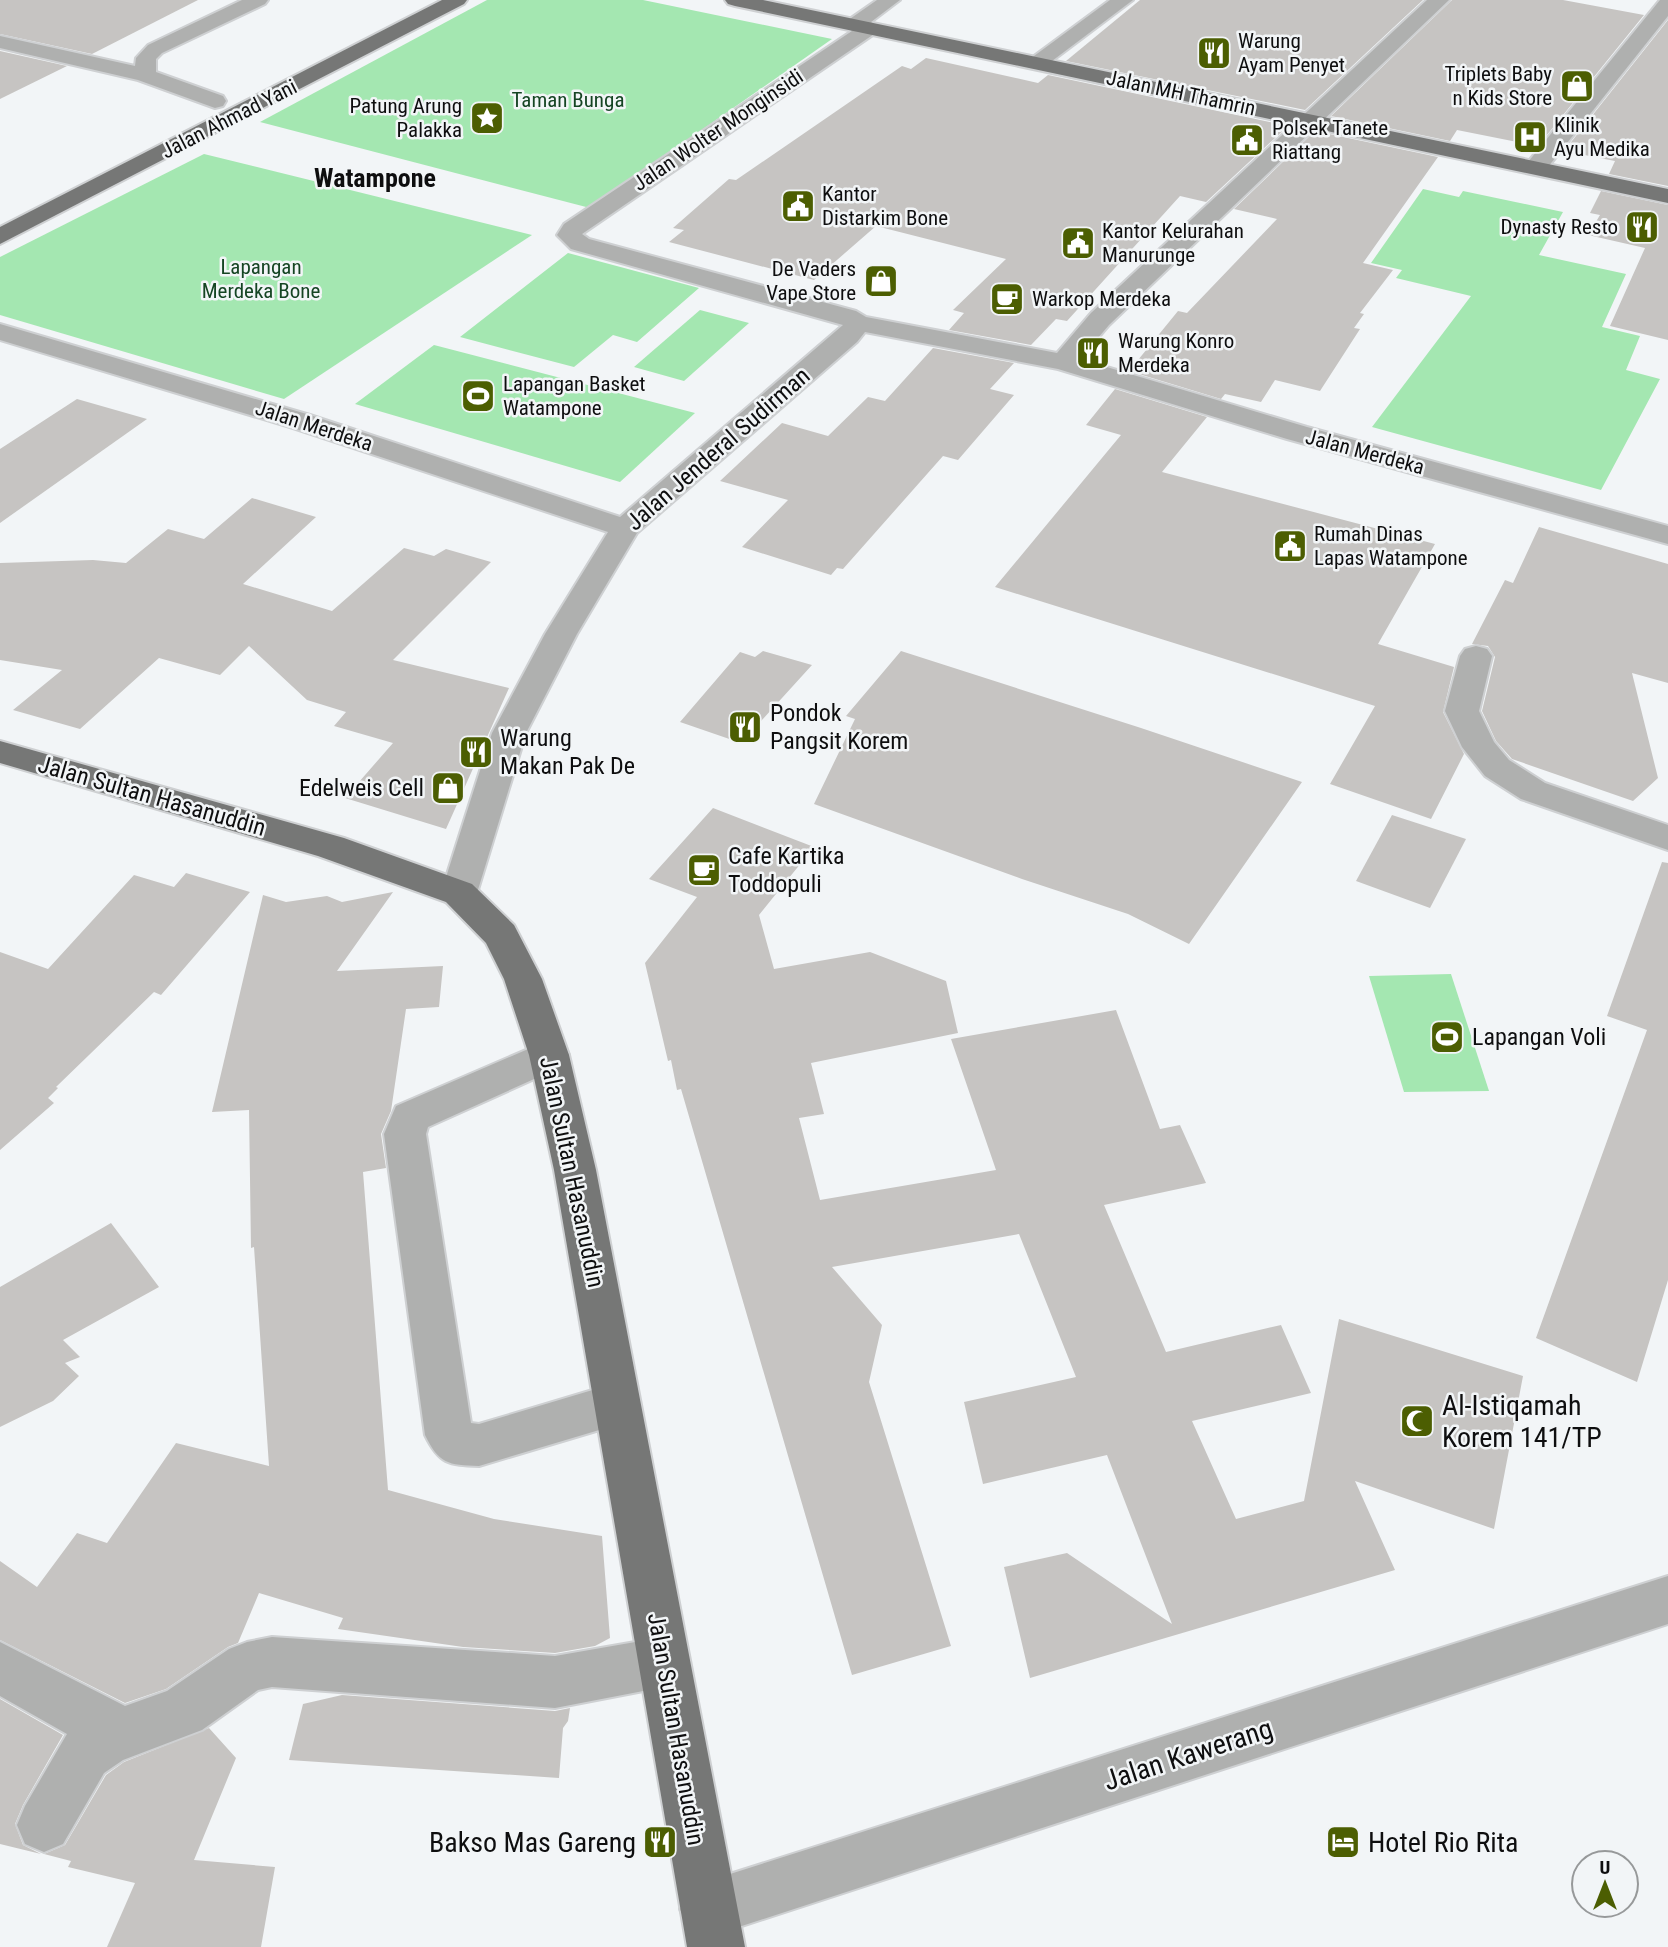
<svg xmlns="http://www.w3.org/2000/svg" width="1668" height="1947" viewBox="0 0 1668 1947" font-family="'Roboto Condensed',sans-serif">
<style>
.green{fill:#a4e7b1}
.building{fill:#c6c4c2}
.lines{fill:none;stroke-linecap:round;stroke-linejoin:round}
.minor-casing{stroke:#ced0d2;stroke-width:4}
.major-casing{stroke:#ced0d2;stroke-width:4}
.minor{fill:#afb0af;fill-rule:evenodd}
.major{fill:#767776;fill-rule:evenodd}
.labels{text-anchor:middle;stroke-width:5;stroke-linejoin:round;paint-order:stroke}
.far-poi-label{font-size:21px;fill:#0e0e0f;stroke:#f2f5f7;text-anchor:start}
.far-street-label{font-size:21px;fill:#0e0e0f;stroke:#f2f5f7}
.far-park-label{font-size:21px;fill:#154523;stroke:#f2f5f7}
.street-label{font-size:24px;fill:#0e0e0f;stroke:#f2f5f7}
.poi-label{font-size:24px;fill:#0e0e0f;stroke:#f2f5f7;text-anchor:start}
.far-district-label{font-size:26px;font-weight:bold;fill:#0e0e0f;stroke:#f2f5f7}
.near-poi-label{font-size:28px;fill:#0e0e0f;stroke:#f2f5f7;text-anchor:start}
.near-street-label{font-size:28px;fill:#0e0e0f;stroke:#f2f5f7}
</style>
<rect width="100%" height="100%" fill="#f2f5f7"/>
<g class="green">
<polygon points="487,0 643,0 832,39 590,208 260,122"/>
<polygon points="204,154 532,235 284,399 0,315 0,257"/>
<polygon points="1423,189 1459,197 1463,191 1563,212 1539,255 1626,274 1602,327 1640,336 1626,370 1660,379 1601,490 1372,427 1471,296 1396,278 1402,270 1371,263"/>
<polygon points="568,253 699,288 637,342 613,335 574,367 460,337"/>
<polygon points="700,310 749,323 684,381 634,367"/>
<polygon points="434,345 695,413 620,482 355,404"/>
<polygon points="1451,974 1489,1091 1404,1092 1369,976"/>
</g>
<g class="building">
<polygon points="0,0 198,0 92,54 0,34"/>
<polygon points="1140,0 1423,0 1305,110 1066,61"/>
<polygon points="1452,0 1563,0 1644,15 1538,146 1457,130 1450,141 1331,116"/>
<polygon points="1668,20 1668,186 1609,174 1615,161 1564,151"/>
<polygon points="0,51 67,66 0,99"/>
<polygon points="926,58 1038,83 1048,75 1288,126 1206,202 1180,196 1067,321 1056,319 1031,345 949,330 964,313 953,310 1006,259 876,226 814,280 669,242 684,230 673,228 729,179 736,180 902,66 911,69"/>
<polygon points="1315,131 1438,157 1363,263 1393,270 1360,313 1364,314 1354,328 1360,329 1320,391 1275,380 1261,402 1225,394 1221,399 1129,371 1178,311 1187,313 1277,219 1234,209"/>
<polygon points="1601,191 1668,205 1668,340 1610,326 1645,248 1588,235 1600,215 1590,213"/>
<polygon points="933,348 1014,363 990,389 1014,395 958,460 943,456 843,569 837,568 831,575 742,547 788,500 720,481 782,423 828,436 868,397 885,401"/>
<polygon points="1115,389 1207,417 1162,472 1435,544 1378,644 1454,667 1443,712 1464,754 1431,819 1330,784 1375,706 995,587 1121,435 1086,425"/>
<polygon points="77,399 147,419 0,523 0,449"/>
<polygon points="252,498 316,517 243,584 332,611 404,548 434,556 446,549 491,562 393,660 509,688 446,829 345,798 393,743 334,726 346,712 307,700 249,646 220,675 159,658 80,729 13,710 62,670 0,660 0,563 93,560 126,563 168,529 204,539"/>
<polygon points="1539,527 1668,564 1668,683 1632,673 1658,778 1633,801 1512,759 1496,741 1482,711 1495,657 1488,646 1472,644 1505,580 1513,583"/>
<polygon points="763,651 812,665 741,743 680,722 740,652 755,657"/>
<polygon points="901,651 1141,728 1302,782 1189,944 1128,914 1022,879 814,804 855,719 846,716"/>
<polygon points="713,808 814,847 759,915 774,969 870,952 946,981 958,1033 811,1063 824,1114 799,1118 820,1200 996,1170 951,1039 1116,1010 1160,1129 1180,1125 1206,1183 1104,1205 1166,1352 1281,1325 1311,1393 1192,1421 1236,1519 1304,1501 1339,1319 1523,1376 1494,1529 1355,1481 1395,1570 1030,1678 1004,1567 1067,1553 1172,1624 1107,1455 983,1484 964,1402 1076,1377 1019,1234 832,1267 882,1325 869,1382 951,1646 852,1675 681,1089 677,1090 671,1060 668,1061 645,963 697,897 649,879"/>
<polygon points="1392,815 1466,839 1430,908 1356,881"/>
<polygon points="1662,862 1668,863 1668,1280 1637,1382 1536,1338 1647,1030 1607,1016"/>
<polygon points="186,873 250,892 161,995 154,992 56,1087 58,1088 48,1098 54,1103 0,1150 0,952 48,969 134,875 174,887"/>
<polygon points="393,892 337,971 443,966 439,1007 406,1009 391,1111 381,1134 386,1168 363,1172 388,1490 494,1519 602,1536 610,1638 595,1646 555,1653 463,1647 338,1629 343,1618 259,1593 238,1643 228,1647 166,1689 125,1703 0,1640 0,1561 37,1587 77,1533 107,1543 176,1443 269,1466 254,1247 251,1248 249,1110 212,1112 263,895 286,902 327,896 342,902"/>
<polygon points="111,1223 159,1287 63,1340 80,1357 65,1363 79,1376 53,1401 0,1427 0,1287"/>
<polygon points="342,1695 555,1711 570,1708 568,1721 563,1728 559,1778 289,1760 303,1704"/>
<polygon points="0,1699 63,1735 23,1805 15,1824 23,1845 41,1854 0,1844"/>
<polygon points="209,1728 236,1758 194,1860 275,1867 261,1947 107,1947 135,1883 68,1867 71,1861 44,1854 65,1845 106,1775 124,1762"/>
</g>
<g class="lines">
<g class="minor-casing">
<g id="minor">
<polygon points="242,0 268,0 265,4 162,53 156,59 156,72 223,96 226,101 223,106 215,108 138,80 0,48 0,36 135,66 136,58 148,45"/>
<polygon points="877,0 900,0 871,22 880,28 877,32 582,234 589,239 856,311 866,317 1057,353 1091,313 1427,0 1449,0 1109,325 1080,359 1307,427 1668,526 1668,544 1287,439 1058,369 865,332 857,342 637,533 577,634 526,733 477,893 472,902 459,906 446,902 441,893 492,733 545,634 608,532 290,427 0,340 0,324 310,415 620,517 843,325 571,249 557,235 564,224 852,31 844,25 847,21"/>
<polygon points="1110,0 1133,0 1044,67 1030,67 1026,63 1030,59"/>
<polygon points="1660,0 1668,0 1668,16 1544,172 1528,172 1524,167 1528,162"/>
<polygon points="1476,646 1487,649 1492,656 1479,711 1494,742 1509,760 1545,783 1668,825 1668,850 1521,799 1485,776 1462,747 1445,711 1460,656 1465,649"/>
<path d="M549 1040 563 1044 569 1055 563 1066 428 1127 426 1134 471 1423 479 1424 616 1383 633 1389 639 1404 633 1419 616 1425 479 1466C448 1465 439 1464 425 1435L384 1134 396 1106Z"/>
<polygon points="1668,1576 1668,1624 708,1937 688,1929 680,1909 688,1889 708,1881"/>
<polygon points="272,1637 555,1656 664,1637 682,1644 690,1662 682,1680 664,1687 555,1708 272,1687 258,1690 202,1730 123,1760 104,1773 63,1844 44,1852 25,1844 17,1825 25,1806 67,1734 0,1696 0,1642 125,1706 167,1691 229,1649 247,1642"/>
</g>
</g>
<g class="major-casing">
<g id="major">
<polygon points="442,0 467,0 464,4 0,244 0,227"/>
<polygon points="725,0 763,0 1668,189 1668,203 735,6 728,4"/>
<polygon points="0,741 344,838 472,884 514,925 542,979 569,1055 596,1170 745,1947 687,1947 554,1170 529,1055 504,979 486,943 446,902 318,856 0,763"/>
</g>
</g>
<use href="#minor" class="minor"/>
<use href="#major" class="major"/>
</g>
<defs>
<g id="restaurant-square" transform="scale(1.75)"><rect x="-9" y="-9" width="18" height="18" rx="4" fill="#4c5e02" stroke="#f2f5f7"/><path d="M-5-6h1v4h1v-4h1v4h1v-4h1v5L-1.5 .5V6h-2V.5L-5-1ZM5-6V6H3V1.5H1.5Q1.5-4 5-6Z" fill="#fff"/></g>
<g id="shop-square" transform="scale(1.75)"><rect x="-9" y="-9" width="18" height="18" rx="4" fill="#4c5e02" stroke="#f2f5f7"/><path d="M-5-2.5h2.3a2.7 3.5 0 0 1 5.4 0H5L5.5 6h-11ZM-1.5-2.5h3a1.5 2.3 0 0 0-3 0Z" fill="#fff"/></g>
<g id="sight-square" transform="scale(1.75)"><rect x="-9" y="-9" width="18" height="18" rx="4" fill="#4c5e02" stroke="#f2f5f7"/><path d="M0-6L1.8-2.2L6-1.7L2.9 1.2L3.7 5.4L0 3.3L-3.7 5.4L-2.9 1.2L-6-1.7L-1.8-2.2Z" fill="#fff"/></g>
<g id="hospital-square" transform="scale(1.75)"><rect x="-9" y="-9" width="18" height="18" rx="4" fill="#4c5e02" stroke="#f2f5f7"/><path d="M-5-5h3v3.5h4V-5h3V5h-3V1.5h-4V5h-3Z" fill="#fff"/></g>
<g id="civic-square" transform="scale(1.75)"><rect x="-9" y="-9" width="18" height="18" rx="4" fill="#4c5e02" stroke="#f2f5f7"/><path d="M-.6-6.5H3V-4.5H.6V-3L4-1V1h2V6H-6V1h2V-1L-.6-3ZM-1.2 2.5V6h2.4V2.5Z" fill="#fff"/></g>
<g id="cafe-square" transform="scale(1.75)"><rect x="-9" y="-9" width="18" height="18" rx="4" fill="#4c5e02" stroke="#f2f5f7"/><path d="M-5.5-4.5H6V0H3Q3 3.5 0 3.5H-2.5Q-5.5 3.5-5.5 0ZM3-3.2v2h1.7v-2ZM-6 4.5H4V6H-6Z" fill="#fff"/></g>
<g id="stadium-square" transform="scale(1.75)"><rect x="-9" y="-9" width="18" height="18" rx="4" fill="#4c5e02" stroke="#f2f5f7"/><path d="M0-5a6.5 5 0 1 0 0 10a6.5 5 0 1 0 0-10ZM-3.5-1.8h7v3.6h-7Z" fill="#fff"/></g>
<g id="mosque-square" transform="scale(1.75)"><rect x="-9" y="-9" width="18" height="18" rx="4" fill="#4c5e02" stroke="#f2f5f7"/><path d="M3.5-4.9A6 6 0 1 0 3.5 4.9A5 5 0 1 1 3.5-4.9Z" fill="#fff"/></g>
<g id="hotel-square" transform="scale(1.75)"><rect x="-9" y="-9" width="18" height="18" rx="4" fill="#4c5e02" stroke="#f2f5f7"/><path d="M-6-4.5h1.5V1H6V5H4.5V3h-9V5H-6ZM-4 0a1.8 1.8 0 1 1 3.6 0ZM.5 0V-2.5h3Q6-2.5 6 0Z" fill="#fff"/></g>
</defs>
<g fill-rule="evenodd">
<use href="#restaurant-square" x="1214" y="53"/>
<use href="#shop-square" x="1577" y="86"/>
<use href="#sight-square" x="487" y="118"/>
<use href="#hospital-square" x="1530" y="137"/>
<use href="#civic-square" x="1247" y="140"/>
<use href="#civic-square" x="798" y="206"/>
<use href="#restaurant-square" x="1642" y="227"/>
<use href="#civic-square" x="1078" y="243"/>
<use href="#shop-square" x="881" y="281"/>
<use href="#cafe-square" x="1007" y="299"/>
<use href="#restaurant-square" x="1093" y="353"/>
<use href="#stadium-square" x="478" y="396"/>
<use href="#civic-square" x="1290" y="546"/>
<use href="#restaurant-square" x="745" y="727"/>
<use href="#restaurant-square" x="476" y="752"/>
<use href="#shop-square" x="448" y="788"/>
<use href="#cafe-square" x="704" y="870"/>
<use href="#stadium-square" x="1447" y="1037"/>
<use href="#mosque-square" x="1417" y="1421"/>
<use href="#restaurant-square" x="660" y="1842"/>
<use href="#hotel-square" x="1343" y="1842"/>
</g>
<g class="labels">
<g class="far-poi-label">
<text x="1238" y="48">Warung<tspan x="1238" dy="24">Ayam Penyet</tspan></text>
<text x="1552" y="81" text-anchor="end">Triplets Baby<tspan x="1552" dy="24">n Kids Store</tspan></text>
<text x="462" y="113" text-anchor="end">Patung Arung<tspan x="462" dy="24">Palakka</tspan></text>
<text x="1554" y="132">Klinik<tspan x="1554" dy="24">Ayu Medika</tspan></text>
<text x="1272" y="135">Polsek Tanete<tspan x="1272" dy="24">Riattang</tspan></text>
<text x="822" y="201">Kantor<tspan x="822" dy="24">Distarkim Bone</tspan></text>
<text x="1618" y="234" text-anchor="end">Dynasty Resto</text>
<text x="1102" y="238">Kantor Kelurahan<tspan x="1102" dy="24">Manurunge</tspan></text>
<text x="856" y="276" text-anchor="end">De Vaders<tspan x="856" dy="24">Vape Store</tspan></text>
<text x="1032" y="306">Warkop Merdeka</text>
<text x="1118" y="348">Warung Konro<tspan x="1118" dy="24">Merdeka</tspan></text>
<text x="503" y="391">Lapangan Basket<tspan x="503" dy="24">Watampone</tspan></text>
<text x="1314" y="541">Rumah Dinas<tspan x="1314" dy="24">Lapas Watampone</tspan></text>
</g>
<g class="far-street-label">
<text transform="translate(1181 93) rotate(12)" y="7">Jalan MH Thamrin</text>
<text transform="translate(229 119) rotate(-27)" y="7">Jalan Ahmad Yani</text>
<text transform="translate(718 130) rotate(-34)" y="7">Jalan Wolter Monginsidi</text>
<text transform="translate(314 426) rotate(18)" y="7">Jalan Merdeka</text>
<text transform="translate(1365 452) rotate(15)" y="7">Jalan Merdeka</text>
</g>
<g class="far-park-label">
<text x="568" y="107">Taman Bunga</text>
<text x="261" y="274">Lapangan<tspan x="261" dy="24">Merdeka Bone</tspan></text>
</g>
<g class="street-label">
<text transform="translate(718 449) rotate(-41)" y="8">Jalan Jenderal Sudirman</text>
<text transform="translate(152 796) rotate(16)" y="8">Jalan Sultan Hasanuddin</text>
<text transform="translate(572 1172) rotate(78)" y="8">Jalan Sultan Hasanuddin</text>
<text transform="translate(676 1729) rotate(80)" y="8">Jalan Sultan Hasanuddin</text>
</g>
<g class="poi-label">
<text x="770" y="721">Pondok<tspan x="770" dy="28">Pangsit Korem</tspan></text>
<text x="500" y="746">Warung<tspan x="500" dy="28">Makan Pak De</tspan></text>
<text x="424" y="796" text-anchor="end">Edelweis Cell</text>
<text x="728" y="864">Cafe Kartika<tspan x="728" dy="28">Toddopuli</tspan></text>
<text x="1472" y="1045">Lapangan Voli</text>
</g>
<g class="far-district-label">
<text x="375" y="187">Watampone</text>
</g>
<g class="near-poi-label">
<text x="1442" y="1415">Al-Istiqamah<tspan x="1442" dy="32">Korem 141/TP</tspan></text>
<text x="636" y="1852" text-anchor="end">Bakso Mas Gareng</text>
<text x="1368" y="1852">Hotel Rio Rita</text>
</g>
<g class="near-street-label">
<text transform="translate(1188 1754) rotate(-18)" y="10">Jalan Kawerang</text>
</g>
</g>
<g transform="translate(1605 1884)"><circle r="33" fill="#f2f5f7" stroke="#97999a" stroke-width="2"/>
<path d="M0-5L12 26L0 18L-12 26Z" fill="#4c5e02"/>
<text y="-10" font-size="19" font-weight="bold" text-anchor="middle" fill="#0e0e0f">U</text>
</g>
</svg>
